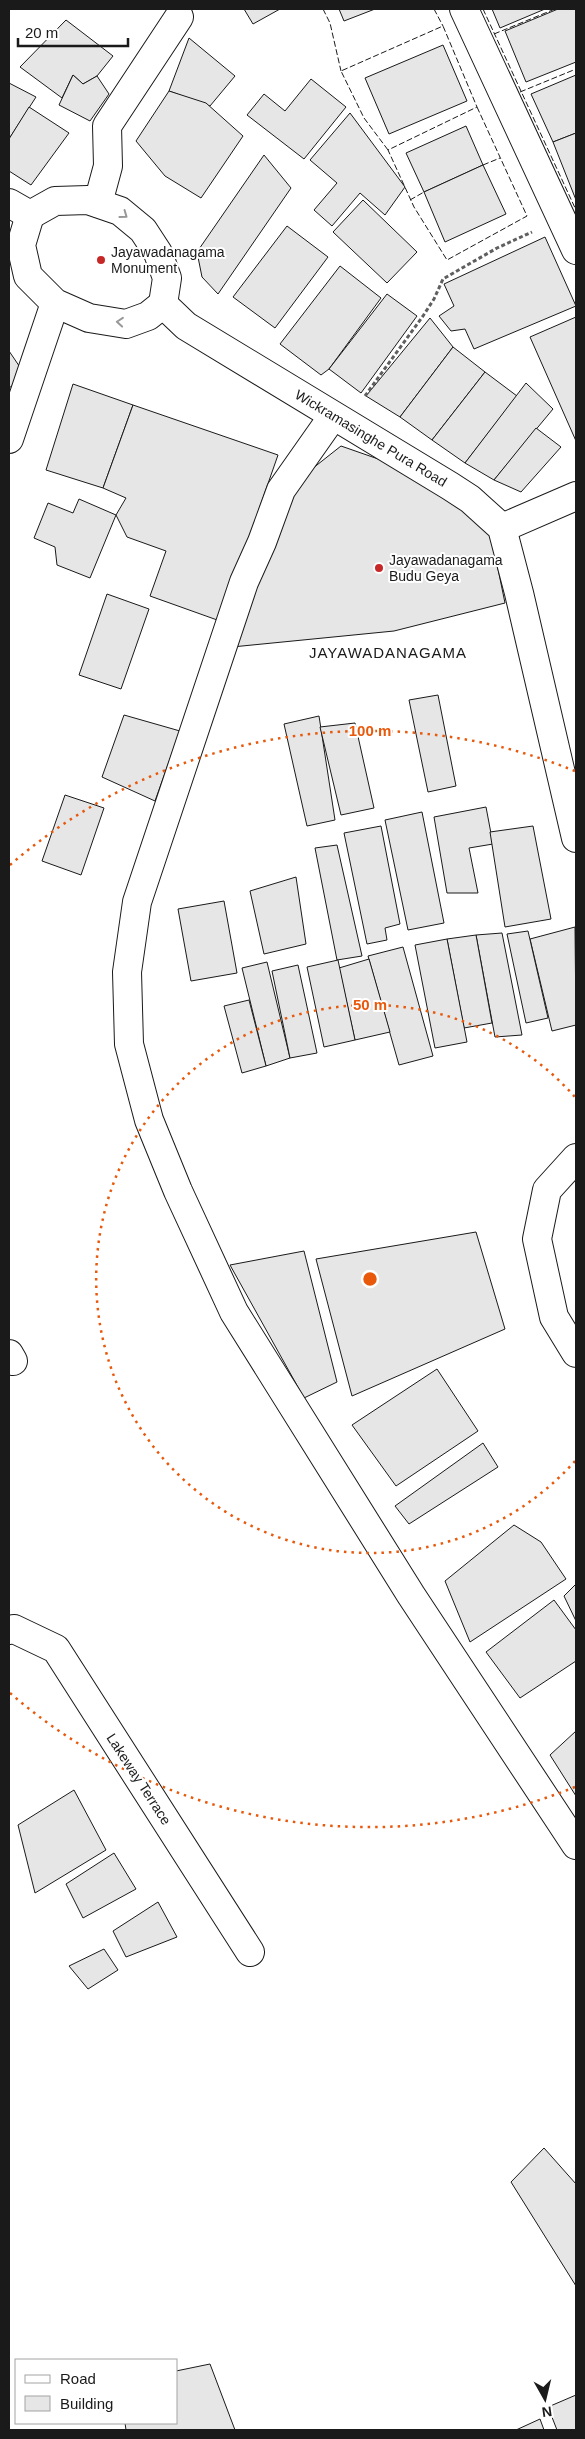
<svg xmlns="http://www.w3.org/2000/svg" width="585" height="2439" viewBox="0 0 585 2439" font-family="Helvetica,sans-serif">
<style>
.building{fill:#e6e6e6;stroke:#1a1a1a}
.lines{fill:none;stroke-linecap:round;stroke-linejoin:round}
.minor-casing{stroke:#1a1a1a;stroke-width:30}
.tertiary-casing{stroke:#1a1a1a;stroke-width:30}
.path{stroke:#5f5f5f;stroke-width:3;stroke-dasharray:4 2.5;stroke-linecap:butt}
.minor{stroke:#fff;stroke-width:28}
.tertiary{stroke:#fff;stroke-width:28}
.fence{stroke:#1a1a1a;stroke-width:1;stroke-dasharray:6 2.5;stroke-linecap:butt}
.oneway{stroke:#989898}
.ring{fill:none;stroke:#e8590c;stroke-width:2.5;stroke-dasharray:2.5 5}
.poi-dot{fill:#c62828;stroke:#fff;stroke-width:2}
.labels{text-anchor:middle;stroke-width:4;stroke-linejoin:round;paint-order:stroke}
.poi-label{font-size:14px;fill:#1a1a1a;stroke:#fff;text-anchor:start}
.street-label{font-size:14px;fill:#1a1a1a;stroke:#fff}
.neighbourhood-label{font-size:15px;letter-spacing:1px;fill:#1a1a1a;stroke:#fff}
.centre{fill:#e8590c;stroke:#fff;stroke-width:2.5}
.ring-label{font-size:15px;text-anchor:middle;font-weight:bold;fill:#e8590c;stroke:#fff;stroke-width:4;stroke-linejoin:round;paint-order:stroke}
</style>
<rect width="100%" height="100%" fill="#fff"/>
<g class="building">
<polygon points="244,9 280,9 253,24"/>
<polygon points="339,9 375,9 344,21"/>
<polygon points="492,9 545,9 500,28"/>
<polygon points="558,9 576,9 576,62 526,82 505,31"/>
<polygon points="66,20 113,56 97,76 83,84 73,75 62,98 20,67"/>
<polygon points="189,38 235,76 210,106 169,91"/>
<polygon points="443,45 467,101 389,134 365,78"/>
<polygon points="73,75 83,84 97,76 109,94 90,121 59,105"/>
<polygon points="576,75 576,133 553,142 531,94"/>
<polygon points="311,79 346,107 304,159 247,115 264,94 285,111"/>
<polygon points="9,83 36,97 9,139"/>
<polygon points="169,91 206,103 243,136 201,198 165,176 136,141"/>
<polygon points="29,107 69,133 31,185 9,171 9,139"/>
<polygon points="350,113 405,187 385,215 360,193 332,226 314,210 337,183 310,160"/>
<polygon points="466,126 483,165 424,192 406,153"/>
<polygon points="576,133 576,200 553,142"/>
<polygon points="264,155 291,188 218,294 202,277 197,252"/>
<polygon points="483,165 506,214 445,242 424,192"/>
<polygon points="363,200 417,252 387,283 333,232"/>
<polygon points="287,226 328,257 275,328 233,297"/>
<polygon points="545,237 576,306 474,349 465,329 451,331 439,316 454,306 444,284"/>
<polygon points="340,266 381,298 329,369 321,375 280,344"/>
<polygon points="387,294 417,316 361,393 329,369"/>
<polygon points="576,317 576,441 530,337"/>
<polygon points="430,318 453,347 400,417 366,396"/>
<polygon points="453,347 485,372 432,440 400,417"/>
<polygon points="9,351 26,376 9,388"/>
<polygon points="485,372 517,396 465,463 432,440"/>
<polygon points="526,383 553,409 494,480 465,463"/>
<polygon points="73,384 133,405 103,488 46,470"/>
<polygon points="133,405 278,455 220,621 150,596 166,551 127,537 116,515 126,498 103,488"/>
<polygon points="536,428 561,447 521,492 494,480"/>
<polygon points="341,446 384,461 465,511 491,535 505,603 394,631 232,647 285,504 303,476"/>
<polygon points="79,499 116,515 90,578 57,565 55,547 34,538 48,503 73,513"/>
<polygon points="107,594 149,609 121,689 79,675"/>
<polygon points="438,695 456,786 428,792 409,700"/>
<polygon points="124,715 180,731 155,801 102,777"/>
<polygon points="319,716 335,820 307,826 284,724"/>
<polygon points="355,723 374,808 341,815 320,727"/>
<polygon points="65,795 104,808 81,875 42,861"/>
<polygon points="486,807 493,844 469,848 478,893 447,893 434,817"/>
<polygon points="422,812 444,923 408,930 385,820"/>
<polygon points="381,826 400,924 385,928 387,940 367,944 344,833"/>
<polygon points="533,826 551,919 505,927 490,832"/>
<polygon points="337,845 362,956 337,960 315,848"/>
<polygon points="296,877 306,944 264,954 250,891"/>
<polygon points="224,901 237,973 191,981 178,909"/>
<polygon points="575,927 576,1025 552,1031 530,939"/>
<polygon points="528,931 548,1018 526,1023 507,934"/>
<polygon points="502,933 522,1035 495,1037 476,935"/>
<polygon points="476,935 492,1023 464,1028 447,939"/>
<polygon points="447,939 467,1042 435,1048 415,945"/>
<polygon points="403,947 433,1056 399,1065 368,956"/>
<polygon points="369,959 390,1032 355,1040 339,968"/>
<polygon points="338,960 355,1040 324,1047 307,967"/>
<polygon points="267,962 290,1058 266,1066 242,968"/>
<polygon points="298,965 317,1053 290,1058 272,971"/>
<polygon points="249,1000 266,1066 242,1073 224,1006"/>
<polygon points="476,1232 505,1329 352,1396 316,1259"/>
<polygon points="304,1251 337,1382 304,1398 230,1265"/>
<polygon points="437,1369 478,1431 396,1486 352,1425"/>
<polygon points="483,1443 498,1467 409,1524 395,1506"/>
<polygon points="514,1525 541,1542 566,1579 470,1642 445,1581"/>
<polygon points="576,1584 576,1621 564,1596"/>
<polygon points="554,1600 576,1630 576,1661 520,1698 486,1652"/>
<polygon points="576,1731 576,1796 550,1755"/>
<polygon points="74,1790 106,1850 35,1893 18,1825"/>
<polygon points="114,1853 136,1889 83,1918 66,1884"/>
<polygon points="158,1902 177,1937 126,1957 113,1931"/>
<polygon points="104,1949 118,1970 88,1989 69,1966"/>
<polygon points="544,2148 576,2184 576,2286 511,2182"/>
<polygon points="210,2364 235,2430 126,2430 125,2423 176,2423 176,2371"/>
<polygon points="576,2395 576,2430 557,2430 548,2407"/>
<polygon points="540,2419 544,2430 516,2430"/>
</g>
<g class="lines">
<g class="minor-casing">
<g id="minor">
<polyline points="464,9 576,250"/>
<polyline points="98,203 108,166 107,126 179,17"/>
<polyline points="333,416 281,490 262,542 244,582 137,902 127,972 129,1044 149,1120 178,1191 234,1312 411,1595 576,1845"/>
<polyline points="9,439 55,303"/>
<polyline points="502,528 576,496"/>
<polyline points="576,1158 547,1190 537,1239 554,1317 576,1353"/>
<polyline points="9,1354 13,1361"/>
<polyline points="9,1630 14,1629 56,1649 250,1952"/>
</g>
</g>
<g class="tertiary-casing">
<g id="tertiary">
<polyline points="9,203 30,215"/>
<polyline points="30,215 21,245 28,276 55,303 89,318 126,324 148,316 163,304"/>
<polyline points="30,215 55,201 88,200 120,211 143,230 158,253 167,278 163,304"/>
<polyline points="163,304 186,326 450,486 470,499 502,528 519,593 576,838"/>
</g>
</g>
<polyline class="path" points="365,396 423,316 434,299 443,279 497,248 532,232"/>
<use href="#minor" class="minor"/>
<use href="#tertiary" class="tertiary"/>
<g class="fence">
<polyline points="323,9 330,23 341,71"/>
<polyline points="434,9 443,26"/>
<polyline points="483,9 576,210"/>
<polyline points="494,34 555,9"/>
<polyline points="520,92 576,69"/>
<polygon points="477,107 527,216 447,260 414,207 388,150"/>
<polyline points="388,150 364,118 341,71 443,26 477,107"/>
<polyline points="483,165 500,158"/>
<polyline points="410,200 424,192"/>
</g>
</g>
<defs><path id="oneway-chevron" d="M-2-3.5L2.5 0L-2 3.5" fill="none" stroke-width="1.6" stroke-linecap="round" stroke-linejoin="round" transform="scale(1.25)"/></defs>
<g class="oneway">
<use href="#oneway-chevron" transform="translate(124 215) rotate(36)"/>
<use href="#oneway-chevron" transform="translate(120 322) rotate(-175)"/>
</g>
<g class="ring">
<path d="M575 1461A274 274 0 1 1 575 1097"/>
<path d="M575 1787A548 548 0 0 1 10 1693M10 865A548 548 0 0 1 575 771"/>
</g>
<g class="poi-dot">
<circle cx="101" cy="260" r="5"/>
<circle cx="379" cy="568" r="5"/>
</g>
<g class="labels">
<g class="poi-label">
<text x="111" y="257">Jayawadanagama<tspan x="111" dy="16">Monument</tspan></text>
<text x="389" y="565">Jayawadanagama<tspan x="389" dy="16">Budu Geya</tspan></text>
</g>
<g class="street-label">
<text transform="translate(371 438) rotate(31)" y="5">Wickramasinghe Pura Road</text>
<text transform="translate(139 1779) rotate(57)" y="5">Lakeway Terrace</text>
</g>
<g class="neighbourhood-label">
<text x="388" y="658">JAYAWADANAGAMA</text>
</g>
</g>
<circle cx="370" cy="1279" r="8" class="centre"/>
<g class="ring-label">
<text x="370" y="736">100 m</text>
<text x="370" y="1010">50 m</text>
</g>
<rect width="585" height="2439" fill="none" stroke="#1a1a1a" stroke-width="20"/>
<rect x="15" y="2359" width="162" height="65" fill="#ffffff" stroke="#a3a3a3"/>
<rect x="25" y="2375" width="25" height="8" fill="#ffffff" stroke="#a3a3a3"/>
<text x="60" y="2384" font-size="15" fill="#1a1a1a">Road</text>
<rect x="25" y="2396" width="25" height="15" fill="#e6e6e6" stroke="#a3a3a3"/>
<text x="60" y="2409" font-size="15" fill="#1a1a1a">Building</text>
<g transform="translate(545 2399) rotate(172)" stroke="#ffffff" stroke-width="4" paint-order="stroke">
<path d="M0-4L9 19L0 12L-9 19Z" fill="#1a1a1a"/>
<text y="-8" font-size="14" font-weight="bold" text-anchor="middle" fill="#1a1a1a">N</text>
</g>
<path d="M18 38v8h110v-8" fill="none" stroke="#1a1a1a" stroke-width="2.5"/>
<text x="25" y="38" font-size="15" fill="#1a1a1a" stroke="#ffffff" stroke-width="4" paint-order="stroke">20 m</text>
</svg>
